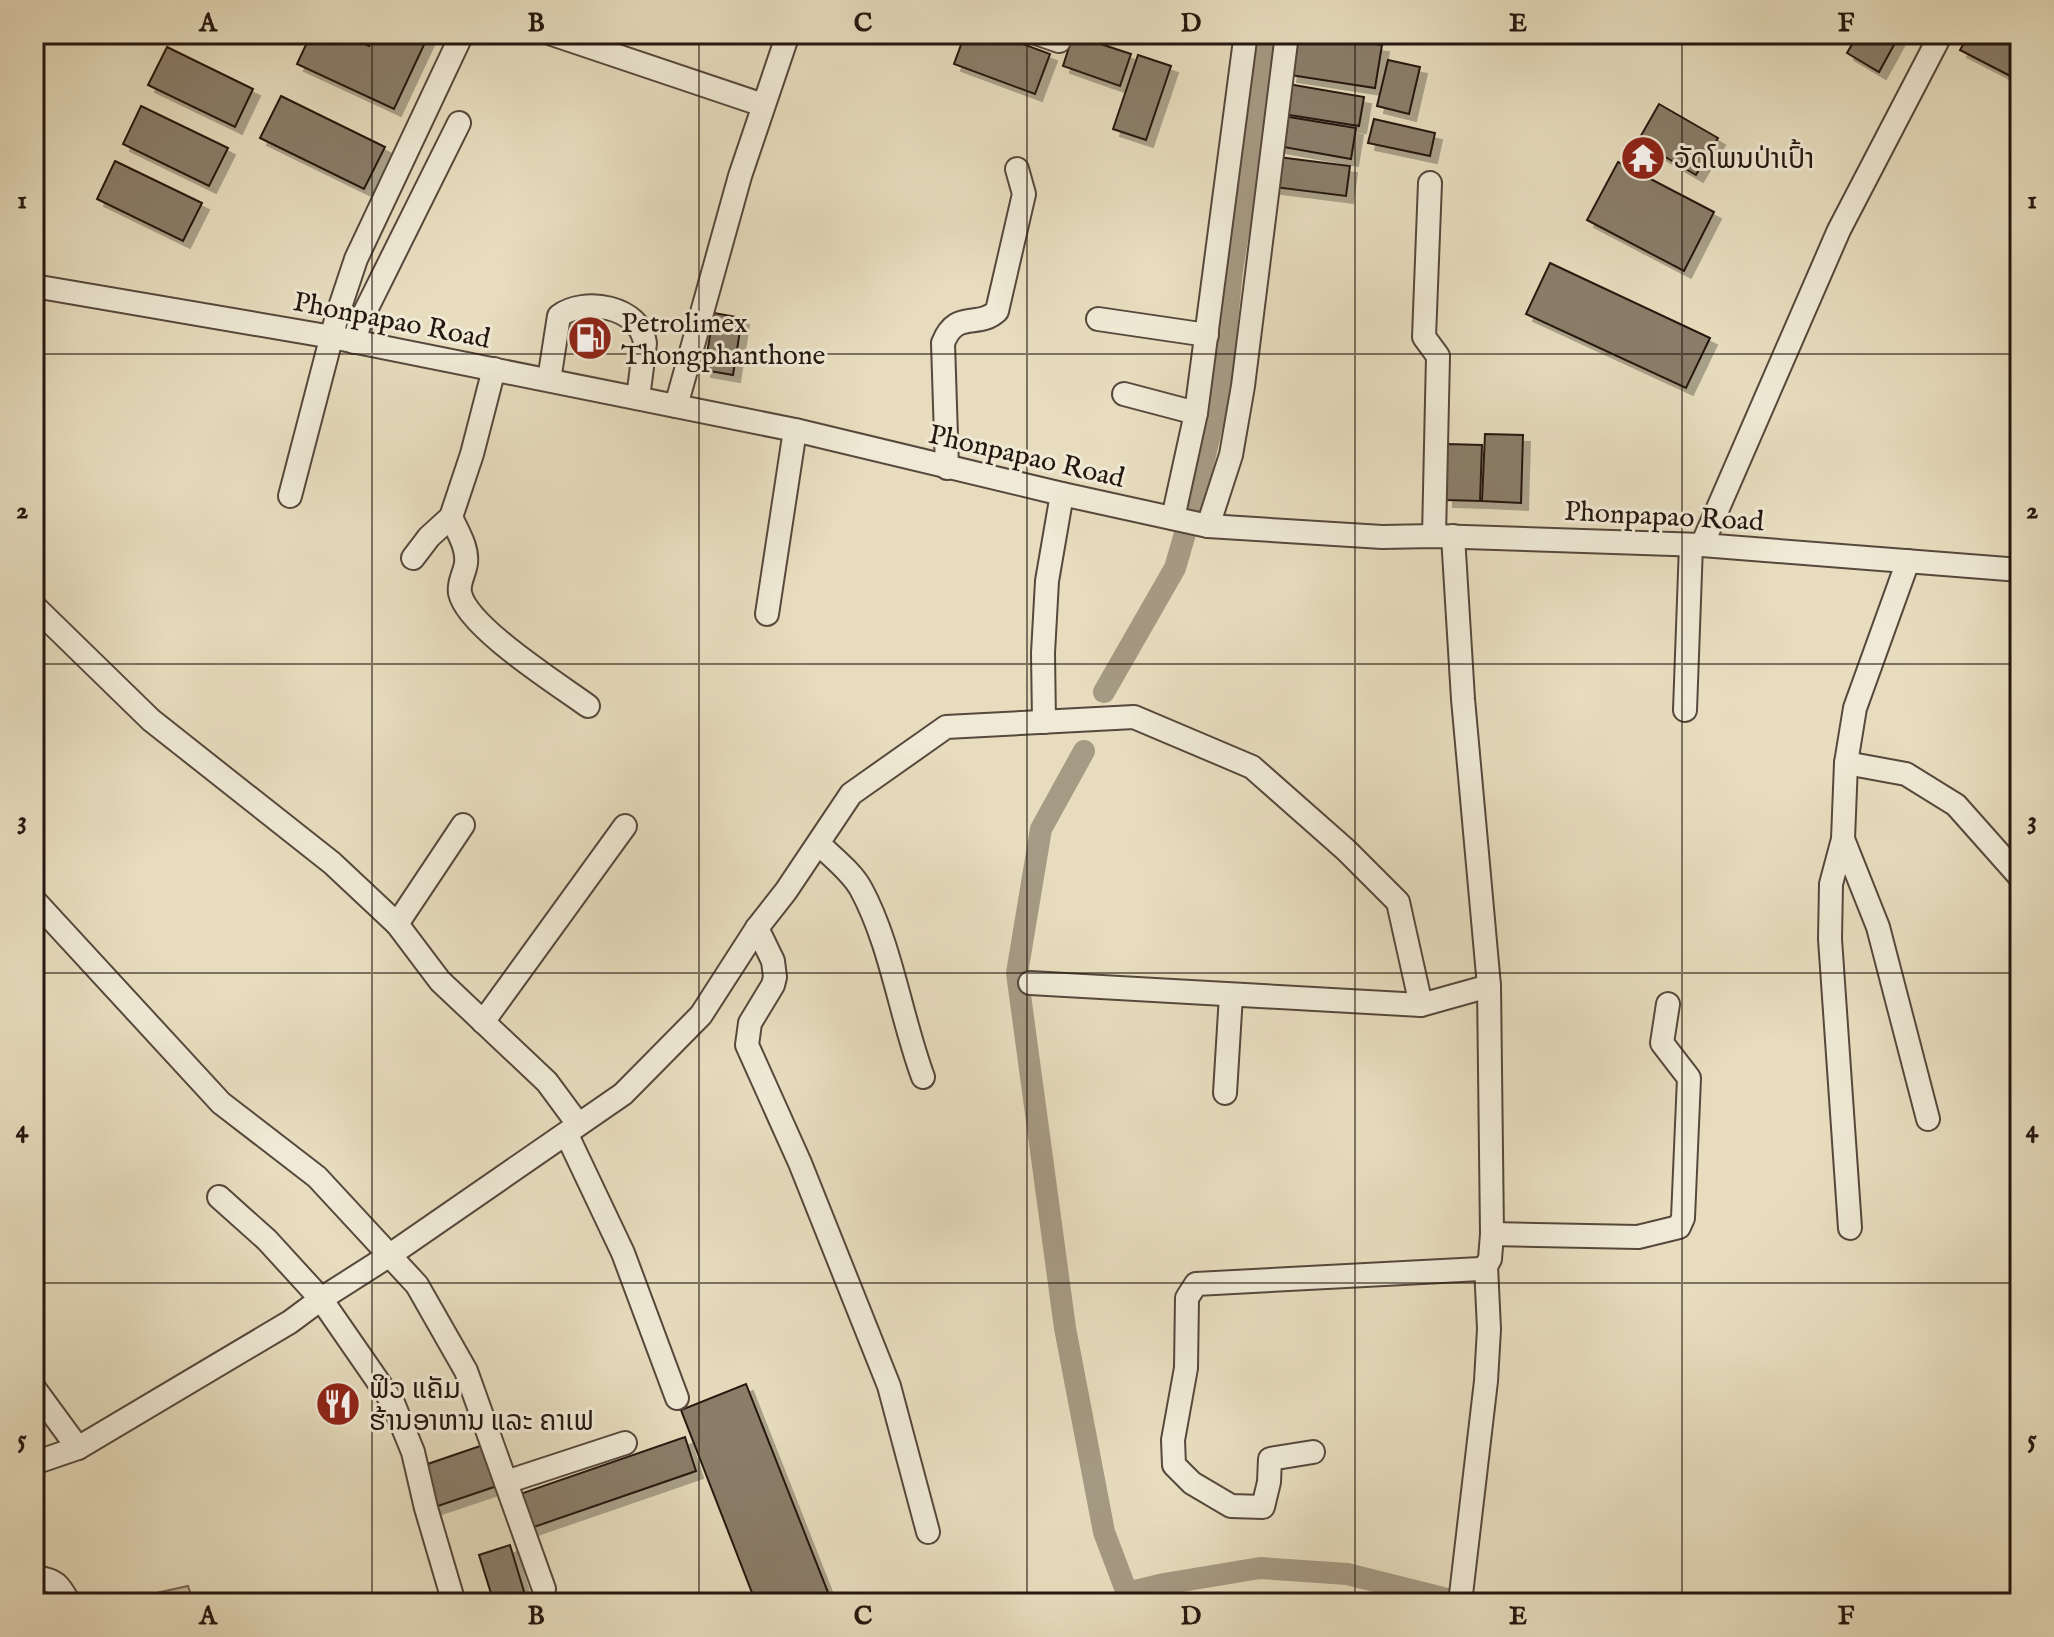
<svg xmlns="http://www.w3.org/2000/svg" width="2054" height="1637" viewBox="0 0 2054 1637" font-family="'IM FELL English','Noto Sans Lao',serif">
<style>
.green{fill:#c6bba0;stroke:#766958;stroke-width:2}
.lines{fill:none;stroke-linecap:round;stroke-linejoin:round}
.canal{stroke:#a59a83;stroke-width:22}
.building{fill:#8a7e6a;stroke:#251710;stroke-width:2;filter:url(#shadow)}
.minor-casing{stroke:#56483c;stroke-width:26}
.minor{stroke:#efe9d5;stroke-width:22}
.grid{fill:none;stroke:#251710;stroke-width:2;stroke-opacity:0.55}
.labels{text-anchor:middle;stroke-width:6;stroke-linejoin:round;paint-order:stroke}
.poi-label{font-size:28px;fill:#251710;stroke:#efe9d5;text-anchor:start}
.street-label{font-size:28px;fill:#251710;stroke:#efe9d5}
.neatline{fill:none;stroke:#251710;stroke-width:3}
.grid-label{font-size:26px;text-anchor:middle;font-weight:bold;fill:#251710}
</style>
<defs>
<filter id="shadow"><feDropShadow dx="7" dy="7" stdDeviation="0" flood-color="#0004"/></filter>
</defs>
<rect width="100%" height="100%" fill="#e7ddbe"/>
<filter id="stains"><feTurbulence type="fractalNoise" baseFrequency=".0025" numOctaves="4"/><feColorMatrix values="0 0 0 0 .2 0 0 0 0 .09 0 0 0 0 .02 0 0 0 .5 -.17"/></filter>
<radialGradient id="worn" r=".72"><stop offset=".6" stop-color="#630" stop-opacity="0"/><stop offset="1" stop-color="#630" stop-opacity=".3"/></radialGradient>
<polygon class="green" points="188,1586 194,1603 111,1603"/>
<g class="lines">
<g class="canal">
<polyline points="1104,692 1175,568 1195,499 1220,390 1232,271 1269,34"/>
<polyline points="1084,751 1041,829 1017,973 1065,1328 1104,1532 1127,1593 1164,1584 1260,1568 1347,1574 1463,1603"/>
</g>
</g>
<g class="building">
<polygon points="311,34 342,34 369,46 375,34 429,34 394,109 297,64"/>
<polygon points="965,34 996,34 1050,54 1035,94 954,64"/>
<polygon points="1296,34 1382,45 1375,88 1290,75"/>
<polygon points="1858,34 1900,34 1879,72 1847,53"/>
<polygon points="1969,34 2011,34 2020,39 2020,81 1960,50"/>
<polygon points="1073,35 1131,54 1120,86 1063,66"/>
<polygon points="167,47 253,89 235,127 148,85"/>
<polygon points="1138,55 1171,66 1146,140 1113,129"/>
<polygon points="1388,60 1420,67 1409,114 1377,106"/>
<polygon points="1288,84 1364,97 1359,126 1283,114"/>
<polygon points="281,96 385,147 364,189 260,138"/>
<polygon points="1659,104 1718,138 1696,175 1638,141"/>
<polygon points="141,106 228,148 209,186 123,144"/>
<polygon points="1283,116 1356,128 1351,159 1278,146"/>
<polygon points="1374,119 1435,133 1430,156 1368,143"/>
<polygon points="1278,157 1350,166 1346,196 1274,187"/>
<polygon points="115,161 202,203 183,241 97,199"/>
<polygon points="1618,162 1714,212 1684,271 1587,220"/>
<polygon points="1550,263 1710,338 1686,388 1526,314"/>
<polygon points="714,313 742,318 733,375 704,370"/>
<polygon points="1485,434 1523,435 1521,503 1482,501"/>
<polygon points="1447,444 1482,445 1480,501 1446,500"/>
<polygon points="746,1384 829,1595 809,1603 756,1603 681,1410"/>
<polygon points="685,1437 696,1471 531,1528 520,1494"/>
<polygon points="483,1445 497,1486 432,1508 419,1467"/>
<polygon points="510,1545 526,1598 509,1603 494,1603 479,1555"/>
</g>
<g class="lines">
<g class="minor-casing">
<g id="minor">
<polyline points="552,34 763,105"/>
<polyline points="1039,34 1059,41"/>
<polyline points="1430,183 1424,337 1438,356 1434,536"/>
<polyline points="34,286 332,337 795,430 1062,494 1208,526 1382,537 1434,536 1702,545 2020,570"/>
<polyline points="1098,319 1207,335"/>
<polyline points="354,342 360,322 459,123"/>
<path d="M549 380 559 316C584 297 640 306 645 343L638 398"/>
<polyline points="1124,394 1196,413"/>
<polyline points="676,406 740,176 788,34"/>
<path d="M947 468 943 343C956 309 978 329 997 311L1024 194 1017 169"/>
<polyline points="290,496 337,316 356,259 462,34"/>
<path d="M451 517C457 531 468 547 466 563 465 573 458 582 460 593 467 627 558 684 588 706"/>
<polyline points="1173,518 1196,413 1245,40"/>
<polyline points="1208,526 1231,455 1243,386 1287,34"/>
<polyline points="1453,536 1463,699 1489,986 1492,1234 1490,1259 1486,1266 1489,1329 1486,1381 1460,1603"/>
<polyline points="1702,545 1839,230 1941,34"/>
<polyline points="413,558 429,537 451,517 472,454 494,369"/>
<polyline points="34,606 151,720 332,863 397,924 440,981 547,1082 578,1124"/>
<polyline points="767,614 795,430"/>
<polyline points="1685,710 1691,545"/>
<polyline points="1044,722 1043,653 1047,581 1062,494"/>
<polyline points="1846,763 1906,774 1956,805 2020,877"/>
<polyline points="1843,839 1878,927 1928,1119"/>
<path d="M819 844C832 857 852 872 861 889 891 944 901 1018 923 1077"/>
<polyline points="34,900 221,1103 317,1177 417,1285 466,1371 544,1589"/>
<polyline points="397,924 463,825"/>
<polyline points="757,928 773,961 775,977 773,985 750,1023 747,1045 800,1163 889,1386 928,1532"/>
<polyline points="1030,983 1421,1005"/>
<polyline points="483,1022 625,826"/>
<polyline points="1225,1093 1231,995"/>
<polyline points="567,1135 623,1253 677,1398"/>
<polyline points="219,1197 267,1240 321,1299 393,1403 413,1452 426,1508 454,1603"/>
<polyline points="1850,1228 1830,939 1831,884 1843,839 1846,763 1855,708 1908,561"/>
<polyline points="1492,1234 1638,1237 1679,1227 1683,1218 1689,1078 1662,1043 1668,1004"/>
<polyline points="34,1388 78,1448"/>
<polyline points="1313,1452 1270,1459 1269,1482 1263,1507 1231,1506 1192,1483 1174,1465 1173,1440 1186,1368 1187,1298 1196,1284 1480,1269 1486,1266"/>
<polyline points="34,1463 78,1448 290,1322 321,1299 390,1255 623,1094 701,1015 757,928 786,891 851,794 946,727 1134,717 1252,767 1346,850 1398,902 1421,1005 1489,986"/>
<polyline points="506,1482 625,1443"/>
<path d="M34 1577C56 1580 59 1584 69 1603"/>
</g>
</g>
<use href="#minor" class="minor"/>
</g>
<path class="grid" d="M372 34V1603M699 34V1603M1027 34V1603M1355 34V1603M1682 34V1603M34 354H2020M34 664H2020M34 973H2020M34 1283H2020"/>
<defs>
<g id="temple-disc" transform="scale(2.3)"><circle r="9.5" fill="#8f2418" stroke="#efe9d5"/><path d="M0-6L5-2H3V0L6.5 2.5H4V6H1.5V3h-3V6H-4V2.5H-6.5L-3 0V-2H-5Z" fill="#fff"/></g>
<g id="fuel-disc" transform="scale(2.3)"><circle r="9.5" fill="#8f2418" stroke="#efe9d5"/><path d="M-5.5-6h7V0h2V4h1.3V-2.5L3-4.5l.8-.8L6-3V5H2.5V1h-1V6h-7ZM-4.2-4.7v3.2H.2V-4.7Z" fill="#fff"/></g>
<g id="restaurant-disc" transform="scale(2.3)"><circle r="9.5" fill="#8f2418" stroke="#efe9d5"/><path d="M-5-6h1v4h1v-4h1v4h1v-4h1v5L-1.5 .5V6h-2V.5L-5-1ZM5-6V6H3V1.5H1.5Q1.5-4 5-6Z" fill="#fff"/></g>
</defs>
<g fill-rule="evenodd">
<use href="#temple-disc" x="1643" y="158"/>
<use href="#fuel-disc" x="590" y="338"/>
<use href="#restaurant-disc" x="338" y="1404"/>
</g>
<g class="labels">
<g class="poi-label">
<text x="1674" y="168">ວັດໂພນປ່າເປົ້າ</text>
<text x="621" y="332">Petrolimex<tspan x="621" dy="32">Thongphanthone</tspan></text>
<text x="369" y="1398">ຟິວ ແຄັມ<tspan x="369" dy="32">ຮ້ານອາຫານ ແລະ ຄາເຟ</tspan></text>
</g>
<g class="street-label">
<text transform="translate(392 319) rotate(11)" y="10">Phonpapao Road</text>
<text transform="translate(1027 455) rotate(13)" y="10">Phonpapao Road</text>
<text transform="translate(1664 515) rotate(3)" y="10">Phonpapao Road</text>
</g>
</g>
<rect width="2054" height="1637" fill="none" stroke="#e7ddbe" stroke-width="88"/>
<rect x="44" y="44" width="1966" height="1549" class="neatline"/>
<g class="grid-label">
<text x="208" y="31">A</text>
<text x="536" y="31">B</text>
<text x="863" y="31">C</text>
<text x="1191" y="31">D</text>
<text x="1518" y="31">E</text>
<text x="1846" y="31">F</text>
<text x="22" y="208">1</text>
<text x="2032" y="208">1</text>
<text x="22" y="518">2</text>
<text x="2032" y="518">2</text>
<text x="22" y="828">3</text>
<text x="2032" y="828">3</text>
<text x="22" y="1137">4</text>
<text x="2032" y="1137">4</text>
<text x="22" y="1447">5</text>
<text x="2032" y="1447">5</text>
<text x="208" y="1624">A</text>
<text x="536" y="1624">B</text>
<text x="863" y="1624">C</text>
<text x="1191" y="1624">D</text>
<text x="1518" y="1624">E</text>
<text x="1846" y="1624">F</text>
</g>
<rect width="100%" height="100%" filter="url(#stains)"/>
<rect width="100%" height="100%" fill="url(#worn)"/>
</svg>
